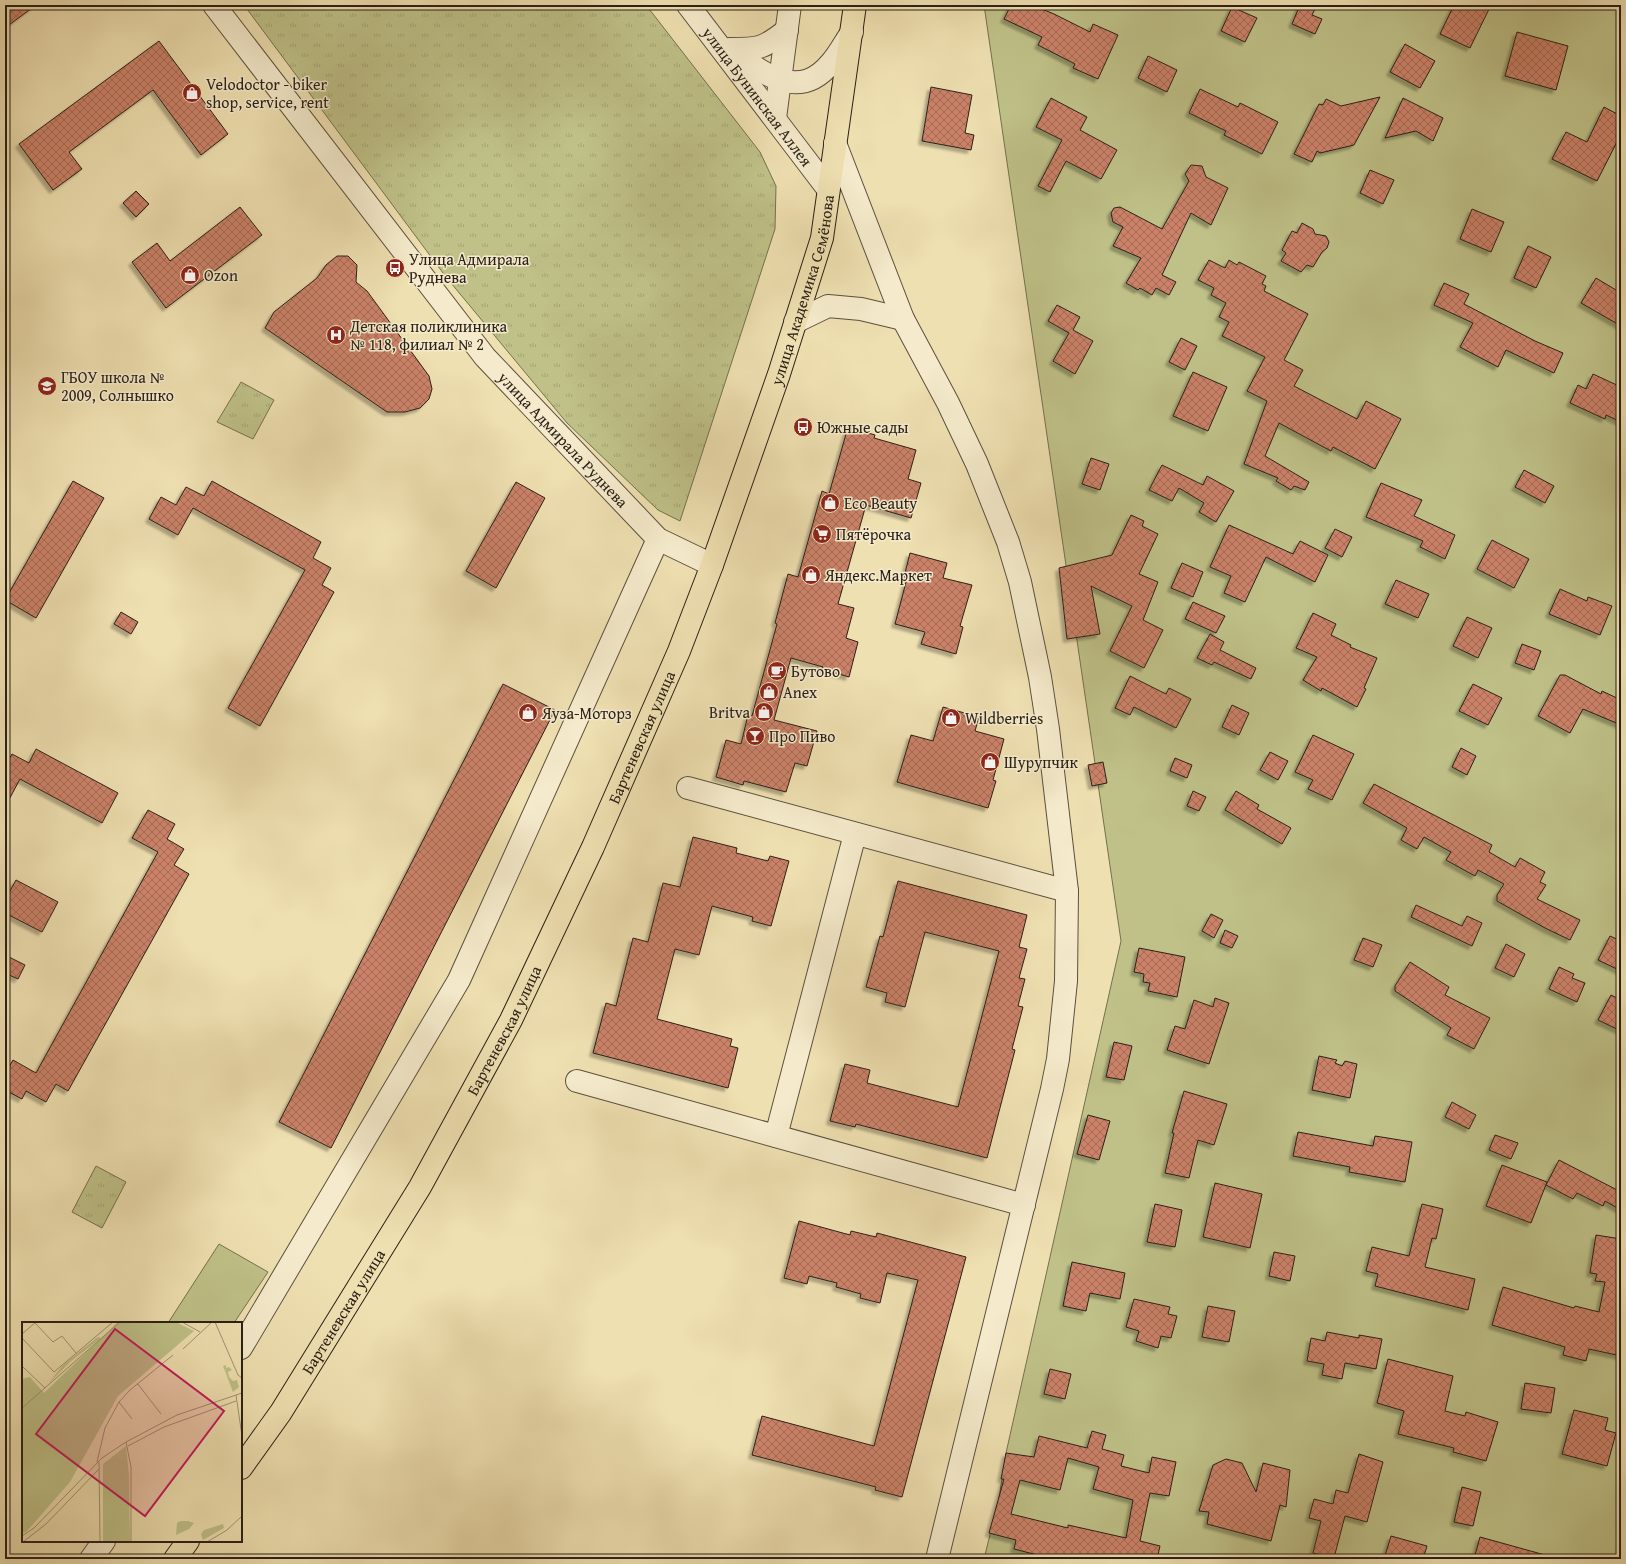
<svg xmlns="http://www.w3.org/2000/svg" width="1626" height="1564" viewBox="0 0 1626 1564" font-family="'Gentium Book Plus',serif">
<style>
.park{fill:url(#park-tufts);stroke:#747050}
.garden{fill:#bfc188;stroke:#747050}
.building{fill:url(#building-cross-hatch);stroke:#2a2018;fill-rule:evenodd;filter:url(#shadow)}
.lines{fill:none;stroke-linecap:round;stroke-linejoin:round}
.minor-casing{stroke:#5b503e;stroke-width:24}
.major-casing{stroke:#2a2018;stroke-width:24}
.minor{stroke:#f5ebcc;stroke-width:22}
.major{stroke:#efe0b1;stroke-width:22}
.labels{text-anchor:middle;stroke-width:3;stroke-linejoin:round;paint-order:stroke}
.poi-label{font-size:16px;fill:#2a2018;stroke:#f5ebcc;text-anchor:start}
.street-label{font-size:16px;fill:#2a2018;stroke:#f5ebcc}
.inset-road{fill:none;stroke:#a09374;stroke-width:1}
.view{fill:#c2185b;fill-opacity:0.15;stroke:#c2185b;stroke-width:2}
.inset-edge{fill:none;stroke:#2a2018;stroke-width:2}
</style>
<defs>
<pattern id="park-tufts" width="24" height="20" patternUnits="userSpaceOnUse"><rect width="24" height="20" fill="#bfc188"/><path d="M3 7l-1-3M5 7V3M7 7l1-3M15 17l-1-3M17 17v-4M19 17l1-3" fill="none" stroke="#a4a675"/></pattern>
<pattern id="building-cross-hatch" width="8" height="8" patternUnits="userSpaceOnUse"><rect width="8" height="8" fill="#cb8269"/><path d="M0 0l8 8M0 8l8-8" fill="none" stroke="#a56a55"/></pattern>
<filter id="shadow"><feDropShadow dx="-3.5" dy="3.5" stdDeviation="1" flood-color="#0004"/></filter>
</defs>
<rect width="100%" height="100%" fill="#efe0b1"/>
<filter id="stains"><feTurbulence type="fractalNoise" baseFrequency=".005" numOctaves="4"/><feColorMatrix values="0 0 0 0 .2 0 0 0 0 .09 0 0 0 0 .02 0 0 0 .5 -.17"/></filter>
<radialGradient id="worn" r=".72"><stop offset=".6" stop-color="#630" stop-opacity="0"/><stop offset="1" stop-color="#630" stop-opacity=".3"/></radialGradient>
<g class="park">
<polygon points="244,5 646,5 760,152 776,186 775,229 680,521 658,510 567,423 446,277"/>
<polygon points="241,382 274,400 253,439 217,422"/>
<polygon points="96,1166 126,1182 102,1228 72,1212"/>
</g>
<g class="garden">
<polygon points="984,5 1621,5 1621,1559 984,1559 999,1498 1006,1453 1121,941"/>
<polygon points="219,1244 268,1272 234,1323 168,1323"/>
</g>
<g class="building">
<polygon points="5,5 36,5 5,28"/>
<polygon points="1011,5 1032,5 1054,14 1090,32 1093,24 1118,35 1098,79 1073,68 1075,64 1038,45 1042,37 1004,19"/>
<polygon points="1300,5 1317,5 1312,15 1322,19 1315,34 1292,24"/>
<polygon points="1454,5 1491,5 1470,48 1440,34"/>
<polygon points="1232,7 1257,18 1245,42 1221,31"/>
<polygon points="1517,32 1568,46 1556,90 1505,76"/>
<polygon points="159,41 228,134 201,155 153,90 69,152 82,169 53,190 19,144"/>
<polygon points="1405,44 1435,61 1420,88 1390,72"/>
<polygon points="1148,56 1177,70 1167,92 1138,78"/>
<polygon points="931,87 972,95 965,133 974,135 971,150 922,141"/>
<polygon points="1200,89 1238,107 1240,103 1278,122 1262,154 1224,135 1226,131 1189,113"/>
<polygon points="1380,97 1354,145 1320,153 1317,151 1312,162 1294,154 1319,104 1323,105 1326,99 1341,106"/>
<polygon points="1051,98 1087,117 1080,130 1117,150 1101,179 1066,161 1050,192 1038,186 1062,140 1036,127"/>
<polygon points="1403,98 1443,118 1433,141 1416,131 1385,138"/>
<polygon points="1604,107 1621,116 1621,134 1597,181 1552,159 1566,132 1587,142"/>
<polygon points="1191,165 1202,166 1206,177 1228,188 1211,225 1191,213 1162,275 1176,282 1169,295 1156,288 1152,295 1140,288 1138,290 1126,283 1141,258 1113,246 1123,227 1113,222 1111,213 1114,208 1120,207 1162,229 1189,181 1185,174"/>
<polygon points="1370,170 1394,180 1383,204 1360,193"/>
<polygon points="136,191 149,204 136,217 123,203"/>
<polygon points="240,207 262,235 166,308 132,262 157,243 170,261"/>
<polygon points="1472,209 1504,222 1491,252 1460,239"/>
<polygon points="1302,223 1313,229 1315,234 1326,236 1329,242 1327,248 1322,252 1313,267 1307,265 1301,272 1281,261 1286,253 1282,250 1292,231 1297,233"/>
<polygon points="1528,246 1551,257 1536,288 1514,278"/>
<polygon points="337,256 348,256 357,265 356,282 367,291 429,376 432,389 429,399 420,408 405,412 387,412 265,328 274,312 317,278 326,265"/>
<polygon points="1209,260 1225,268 1229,260 1237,265 1239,262 1266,276 1262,284 1266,286 1264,291 1308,314 1284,360 1303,370 1294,386 1357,419 1366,401 1401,419 1375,469 1333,447 1331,451 1279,423 1265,456 1309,482 1305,490 1294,486 1291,490 1276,481 1278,478 1244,464 1267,401 1247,391 1265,357 1222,336 1229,322 1219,317 1226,303 1211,295 1214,288 1198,280"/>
<polygon points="1596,278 1621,293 1621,326 1581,303"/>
<polygon points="1444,283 1469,294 1464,304 1535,341 1563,353 1554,373 1506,350 1498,367 1460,347 1473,323 1434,305"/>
<polygon points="1057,305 1080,317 1073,330 1093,341 1075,374 1053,361 1069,333 1048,321"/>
<polygon points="1181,338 1197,346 1185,370 1169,362"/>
<polygon points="1193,372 1227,387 1208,431 1173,416"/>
<polygon points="1593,374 1621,387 1621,422 1606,415 1605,419 1570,403 1578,385 1586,389"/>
<polygon points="848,427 875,435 874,438 916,450 908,479 921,483 911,518 866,505 838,604 854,608 846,638 858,642 849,677 822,669 823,667 791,658 774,720 817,731 807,766 795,763 786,792 744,781 743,785 716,777 726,740 741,744 748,715 752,716 777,624 775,623 788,574 798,577 822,491 829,494"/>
<polygon points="1091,458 1109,464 1100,490 1082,484"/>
<polygon points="1162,465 1203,485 1207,476 1234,491 1216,522 1199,512 1204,503 1179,488 1172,501 1149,490"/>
<polygon points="1524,470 1554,486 1545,503 1515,487"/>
<polygon points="73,481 104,498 36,618 5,600"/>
<polygon points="212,481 321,542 313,558 331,568 322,585 334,592 260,726 228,708 305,570 193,508 178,535 149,519 161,497 176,505 186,487 204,496"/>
<polygon points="516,482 545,498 496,588 466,571"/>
<polygon points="1381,483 1422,500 1414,516 1455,535 1445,559 1420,547 1423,541 1366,517"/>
<polygon points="1131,515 1144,521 1142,526 1158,534 1139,574 1158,582 1143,620 1163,630 1144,668 1110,651 1132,606 1091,586 1100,634 1067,639 1059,568 1112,555"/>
<polygon points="1229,525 1293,554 1300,541 1328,555 1315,582 1266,557 1245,602 1224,593 1231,576 1210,567"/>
<polygon points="1335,529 1352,537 1342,557 1325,548"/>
<polygon points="1492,540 1529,559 1514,588 1477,569"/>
<polygon points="910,553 947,563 943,578 972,585 960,626 963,627 956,654 921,644 925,632 895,624 906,582 903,581"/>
<polygon points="1182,563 1203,572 1193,597 1171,588"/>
<polygon points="1396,580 1429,594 1418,618 1385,604"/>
<polygon points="1560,589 1587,601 1588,597 1612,606 1600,635 1549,614"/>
<polygon points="1193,602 1225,616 1216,633 1185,619"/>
<polygon points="121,612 138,622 131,634 114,624"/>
<polygon points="1313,613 1336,624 1331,635 1351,645 1350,647 1377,658 1364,688 1366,689 1357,707 1322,688 1321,691 1303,680 1317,657 1296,648"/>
<polygon points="1467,617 1492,628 1478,658 1453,646"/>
<polygon points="1210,634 1224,642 1220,650 1256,668 1251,679 1214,662 1212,665 1197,658"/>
<polygon points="1522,644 1541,651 1534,670 1515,663"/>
<polygon points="1560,675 1565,675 1601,694 1602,691 1621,700 1621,725 1583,709 1570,733 1538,716"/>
<polygon points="1130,676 1166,694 1169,688 1191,699 1176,728 1134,707 1130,715 1115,708"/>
<polygon points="503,684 555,710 331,1148 279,1122"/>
<polygon points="1473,684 1502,698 1488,725 1459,711"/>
<polygon points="1232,705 1249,713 1239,735 1222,727"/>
<polygon points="943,707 979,717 975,731 1004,739 993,780 996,781 988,808 897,782 911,735 933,741"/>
<polygon points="1313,735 1354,754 1332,800 1308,789 1313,780 1295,772"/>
<polygon points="1461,748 1476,756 1467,775 1452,767"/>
<polygon points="36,749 118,793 102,823 20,779 5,807 5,766 12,754 29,763"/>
<polygon points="1270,752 1288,761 1278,780 1260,770"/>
<polygon points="1175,758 1192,765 1187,778 1170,771"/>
<polygon points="1103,762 1107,783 1092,786 1088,765"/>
<polygon points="1374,784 1492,845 1489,852 1515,867 1520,858 1545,872 1540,882 1546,885 1537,899 1580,920 1570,940 1545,928 1497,901 1497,895 1504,884 1478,870 1475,876 1446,860 1451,852 1424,837 1417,849 1401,840 1407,828 1363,803"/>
<polygon points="1193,791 1206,797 1199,811 1187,806"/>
<polygon points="1236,791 1259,805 1257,809 1291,828 1282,844 1225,810"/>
<polygon points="148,810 175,824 167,839 184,849 174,865 189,874 68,1091 56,1084 46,1102 26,1091 22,1099 5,1090 5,1074 13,1060 36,1073 158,852 132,838"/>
<polygon points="693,837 737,848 736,853 768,861 770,856 789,861 771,926 752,921 753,917 712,906 699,955 675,949 657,1019 732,1039 730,1046 738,1048 728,1088 593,1053 606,1003 616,1006 633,938 648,942 663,883 680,887"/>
<polygon points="16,880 58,902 42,932 5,913 5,900"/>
<polygon points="898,881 1027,915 1019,947 1027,949 1019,978 1025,979 1018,1006 1023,1007 1012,1049 1015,1050 987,1158 856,1124 855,1127 830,1121 845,1064 870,1070 867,1083 958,1107 999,951 925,932 905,1007 885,1002 887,993 866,987 880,936 883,937"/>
<polygon points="1416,905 1462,926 1467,916 1482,923 1472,946 1411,917"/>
<polygon points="1211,914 1223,920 1214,938 1202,931"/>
<polygon points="1225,930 1238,936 1232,948 1220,943"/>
<polygon points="1610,936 1621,941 1621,971 1598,960"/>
<polygon points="1363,938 1382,945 1373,967 1354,960"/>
<polygon points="1506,944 1525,954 1514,977 1495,968"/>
<polygon points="1139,948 1185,957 1177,997 1148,991 1150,983 1143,982 1144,974 1134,972"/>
<polygon points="9,957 25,965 18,979 5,973 5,964"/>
<polygon points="1410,962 1449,987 1445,995 1490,1018 1474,1049 1447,1035 1451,1028 1395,991 1395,986"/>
<polygon points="1559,967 1574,974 1572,978 1585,983 1577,1002 1549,989"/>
<polygon points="1611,995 1621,1000 1621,1031 1598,1020"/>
<polygon points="1215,998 1229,1003 1209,1064 1167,1050 1175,1026 1185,1029 1194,1000 1213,1007"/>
<polygon points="1114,1042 1132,1046 1124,1080 1106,1077"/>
<polygon points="1319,1056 1337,1060 1335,1063 1342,1066 1345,1061 1357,1064 1350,1098 1312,1090"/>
<polygon points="1184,1091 1227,1104 1214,1145 1198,1140 1189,1178 1165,1173 1174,1133 1172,1133"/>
<polygon points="1452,1102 1476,1115 1469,1129 1445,1117"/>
<polygon points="1088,1115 1110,1121 1099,1160 1077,1154"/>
<polygon points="1298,1132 1373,1146 1375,1136 1412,1142 1405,1182 1349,1172 1350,1167 1293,1156"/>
<polygon points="1495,1135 1518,1143 1511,1159 1489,1150"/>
<polygon points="1559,1160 1621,1192 1621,1210 1605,1201 1603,1206 1577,1193 1573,1199 1546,1185"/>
<polygon points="1502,1165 1547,1182 1531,1223 1486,1206"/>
<polygon points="1215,1183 1262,1194 1250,1248 1203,1237"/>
<polygon points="1155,1204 1182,1210 1175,1247 1147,1242"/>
<polygon points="1422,1204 1443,1209 1436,1239 1432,1238 1425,1267 1475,1279 1468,1310 1375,1286 1378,1274 1366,1271 1372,1247 1409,1256"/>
<polygon points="799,1221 850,1235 851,1231 876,1237 877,1233 966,1257 902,1497 875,1490 876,1487 752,1455 762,1416 874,1446 918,1280 887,1273 880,1303 860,1298 861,1294 836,1287 837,1283 809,1276 807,1284 784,1278"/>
<polygon points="1596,1235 1621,1239 1621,1264 1617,1288 1621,1288 1621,1295 1617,1314 1621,1315 1621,1356 1589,1349 1586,1361 1563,1355 1565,1347 1492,1325 1503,1287 1574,1308 1575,1306 1599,1312 1605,1282 1595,1281 1597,1274 1590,1273"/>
<polygon points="1274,1252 1295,1256 1290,1281 1269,1276"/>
<polygon points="1072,1262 1125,1273 1120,1299 1090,1293 1086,1311 1063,1306"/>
<polygon points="1134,1299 1170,1307 1168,1314 1177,1316 1171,1338 1161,1336 1158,1348 1136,1341 1139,1331 1126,1327"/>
<polygon points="1208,1306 1235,1311 1229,1342 1202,1337"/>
<polygon points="1327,1332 1359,1338 1359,1335 1382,1339 1376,1369 1345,1363 1342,1379 1322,1375 1324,1364 1307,1361 1311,1338 1325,1341"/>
<polygon points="1388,1359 1453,1376 1445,1411 1465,1416 1466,1412 1498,1422 1486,1461 1453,1452 1454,1448 1398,1434 1404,1411 1377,1403"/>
<polygon points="1050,1369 1071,1374 1065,1399 1044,1394"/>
<polygon points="1525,1383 1555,1388 1551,1413 1521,1409"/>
<polygon points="1574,1410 1608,1418 1605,1430 1616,1433 1607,1466 1562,1454"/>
<path d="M1092 1431 1106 1435 1102 1449 1124 1455 1121 1466 1149 1473 1152 1457 1176 1462 1169 1496 1150 1493 1140 1541 1160 1546 1157 1559H1053L1014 1549 1016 1540 989 1533 1004 1479H1001L1006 1453 1034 1457 1039 1436 1087 1448ZM1068 1458 1099 1467 1093 1489 1133 1500 1126 1538 1068 1525V1528L1011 1514 1020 1480 1060 1490Z"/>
<polygon points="1359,1454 1383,1462 1367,1522 1345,1516 1334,1558 1313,1553 1321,1521 1309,1518 1314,1499 1333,1504 1336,1490 1348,1493"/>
<polygon points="1226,1459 1242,1463 1256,1492 1263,1463 1290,1470 1286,1507 1280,1505 1271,1541 1207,1524 1209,1512 1199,1511 1213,1465"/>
<polygon points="1462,1487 1481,1492 1473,1526 1454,1522"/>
<polygon points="1391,1536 1427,1546 1423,1559 1384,1559"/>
<polygon points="1480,1537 1545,1555 1544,1559 1474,1559"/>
</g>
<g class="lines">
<g class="minor-casing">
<g id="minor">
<path id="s1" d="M214 5 485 357 658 539 712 565"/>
<path id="s2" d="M688 5 828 189"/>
<path d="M729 49C759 49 763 49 787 30"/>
<path d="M730 50C762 72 798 103 831 63 839 54 845 42 852 32"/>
<polyline points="775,118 790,5"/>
<polyline points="835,143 903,319 948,403 977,464 1008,542 1020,582 1040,677 1048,729 1067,891 1066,981 1058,1059 1052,1089 937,1559"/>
<polyline points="795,322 828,306 861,309 903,319"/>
<polyline points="688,788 1067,891"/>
<polyline points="577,1081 1024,1205"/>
<polyline points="776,1136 855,834"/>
<polyline points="241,1348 459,980 658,539"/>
<polyline points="91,1559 104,1541"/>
</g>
</g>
<g class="major-casing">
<g id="major">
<path id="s3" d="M241 1468 281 1412 420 1187 511 1020 593 847 679 651 712 565 779 374 822 238 855 5"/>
<polyline points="175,1559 188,1541"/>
</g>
</g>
<use href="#minor" class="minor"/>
<use href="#major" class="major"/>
</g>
<defs>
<g id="shop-disc" transform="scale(1)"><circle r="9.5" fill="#8f2418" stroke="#f5ebcc"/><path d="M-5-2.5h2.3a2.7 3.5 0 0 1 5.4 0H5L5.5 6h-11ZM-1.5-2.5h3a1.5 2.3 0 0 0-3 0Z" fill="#fff"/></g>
<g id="bus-disc" transform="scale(1)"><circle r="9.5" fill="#8f2418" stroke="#f5ebcc"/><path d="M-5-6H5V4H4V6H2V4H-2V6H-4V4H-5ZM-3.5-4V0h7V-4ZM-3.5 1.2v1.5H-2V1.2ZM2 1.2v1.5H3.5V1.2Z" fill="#fff"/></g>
<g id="hospital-disc" transform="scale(1)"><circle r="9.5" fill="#8f2418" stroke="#f5ebcc"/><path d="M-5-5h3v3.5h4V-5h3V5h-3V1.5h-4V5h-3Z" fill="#fff"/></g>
<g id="school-disc" transform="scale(1)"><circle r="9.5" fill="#8f2418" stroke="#f5ebcc"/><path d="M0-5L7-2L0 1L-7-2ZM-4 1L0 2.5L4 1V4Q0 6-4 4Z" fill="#fff"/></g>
<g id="supermarket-disc" transform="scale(1)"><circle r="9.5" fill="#8f2418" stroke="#f5ebcc"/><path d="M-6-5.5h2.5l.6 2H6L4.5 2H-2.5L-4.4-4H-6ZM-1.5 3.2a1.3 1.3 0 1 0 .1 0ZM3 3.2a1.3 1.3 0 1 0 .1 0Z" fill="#fff"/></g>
<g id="cafe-disc" transform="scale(1)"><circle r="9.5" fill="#8f2418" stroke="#f5ebcc"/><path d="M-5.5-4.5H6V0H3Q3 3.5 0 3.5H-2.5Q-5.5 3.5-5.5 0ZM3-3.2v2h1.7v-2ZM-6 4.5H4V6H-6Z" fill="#fff"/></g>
<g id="bar-disc" transform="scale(1)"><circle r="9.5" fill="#8f2418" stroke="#f5ebcc"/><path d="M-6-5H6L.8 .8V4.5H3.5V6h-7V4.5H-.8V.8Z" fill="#fff"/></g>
</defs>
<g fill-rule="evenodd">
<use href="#shop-disc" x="192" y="93"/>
<use href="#bus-disc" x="395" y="268"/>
<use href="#shop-disc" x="190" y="275"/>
<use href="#hospital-disc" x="336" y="335"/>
<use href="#school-disc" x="47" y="386"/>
<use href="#bus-disc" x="803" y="427"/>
<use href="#shop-disc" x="830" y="503"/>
<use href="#supermarket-disc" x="822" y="534"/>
<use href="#shop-disc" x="811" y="575"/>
<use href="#cafe-disc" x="777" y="671"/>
<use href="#shop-disc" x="769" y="692"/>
<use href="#shop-disc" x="764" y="712"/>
<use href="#shop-disc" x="528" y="713"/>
<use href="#shop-disc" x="951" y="718"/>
<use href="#bar-disc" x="755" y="736"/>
<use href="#shop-disc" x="990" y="762"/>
</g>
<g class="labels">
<g class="poi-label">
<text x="206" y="90">Velodoctor - biker<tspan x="206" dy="18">shop, service, rent</tspan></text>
<text x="409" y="265">Улица Адмирала<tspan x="409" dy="18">Руднева</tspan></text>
<text x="204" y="281">Ozon</text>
<text x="350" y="332">Детская поликлиника<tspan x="350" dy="18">№ 118, филиал № 2</tspan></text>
<text x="61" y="383">ГБОУ школа №<tspan x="61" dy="18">2009, Солнышко</tspan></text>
<text x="817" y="433">Южные сады</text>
<text x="844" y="509">Eco Beauty</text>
<text x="836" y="540">Пятёрочка</text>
<text x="825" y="581">Яндекс.Маркет</text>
<text x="791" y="677">Бутово</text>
<text x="783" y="698">Anex</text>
<text x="750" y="718" text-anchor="end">Britva</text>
<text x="542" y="719">Яуза-Моторз</text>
<text x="965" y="724">Wildberries</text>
<text x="769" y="742">Про Пиво</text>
<text x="1004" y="768">Шурупчик</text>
</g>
<g class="street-label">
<text dy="6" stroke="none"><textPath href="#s2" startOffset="115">улица Бунинская Аллея</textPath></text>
<text dy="6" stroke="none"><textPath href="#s3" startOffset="1311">улица Академика Семёнова</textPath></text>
<text dy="6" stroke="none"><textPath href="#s1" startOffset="558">улица Адмирала Руднева</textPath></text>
<text dy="6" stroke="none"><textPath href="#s3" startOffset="835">Бартеневская улица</textPath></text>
<text dy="6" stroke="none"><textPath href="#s3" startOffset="511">Бартеневская улица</textPath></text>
<text dy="6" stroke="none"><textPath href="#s3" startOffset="187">Бартеневская улица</textPath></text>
</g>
</g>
<g transform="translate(22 1322)">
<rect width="220" height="220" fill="#efe0b1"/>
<path d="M158 199H166L172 201 167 207 154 213 155 201Z" fill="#bfc188"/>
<path d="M76 15 79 16 49 39 26 62 41 43ZM204 43V46L207 45 210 48 206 50 207 55 211 59 215 58 217 65 211 70 201 44Z" fill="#bfc188"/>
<path d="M104 124 107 153 108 220H81V142ZM201 202 202 206 181 218 179 212 182 208Z" fill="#bfc188"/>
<path d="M96 0H154L172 9 96 74 48 160 4 210 0 211V57L8 55 22 71Z" fill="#bfc188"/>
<path class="inset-road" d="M160 0 178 10M193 0 216 53 220 56M13 1 31 20 40 14 54 31M0 12 14 0M0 16 32 50 91 0M161 27 190 0M0 44 23 66M115 61 139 92M214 73 220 114M97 80 110 97M0 86 98 0M104 120 109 145V220M106 124 142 105 214 79M75 140 83 106 97 80 108 68 151 33M77 140 78 220M0 214 12 206 80 136 104 120 155 93 220 71M1 220 24 202 77 147M185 220 205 208 220 194"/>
<path class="view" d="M93 7 202 89 123 194 14 112Z"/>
<rect width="220" height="220" class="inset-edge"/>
</g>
<rect width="1626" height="1564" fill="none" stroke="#efe0b1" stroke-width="20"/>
<rect x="6" y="6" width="1614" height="1552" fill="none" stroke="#2a2018" stroke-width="2"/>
<rect x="10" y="10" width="1606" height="1544" fill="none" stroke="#2a2018"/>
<rect width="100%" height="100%" filter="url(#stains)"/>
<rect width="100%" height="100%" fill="url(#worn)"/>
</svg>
